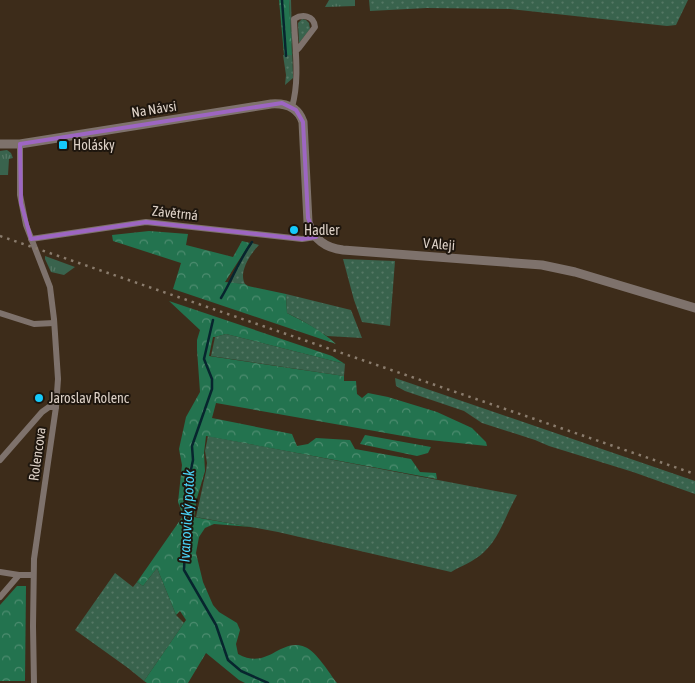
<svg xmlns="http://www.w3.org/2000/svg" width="695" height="683" viewBox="0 0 695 683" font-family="'Asap Condensed',sans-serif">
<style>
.grass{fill:url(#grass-dots)}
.forest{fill:url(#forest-crowns)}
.park{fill:url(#park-tufts)}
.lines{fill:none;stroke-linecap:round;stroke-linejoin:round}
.stream{stroke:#07252e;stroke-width:2.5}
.minor{stroke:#7e726c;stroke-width:6}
.tertiary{stroke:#7e726c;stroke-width:9}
.rail{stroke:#8a7c6d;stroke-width:2.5;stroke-dasharray:2.5 5;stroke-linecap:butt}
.marked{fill:none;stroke:#9d66c2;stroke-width:4;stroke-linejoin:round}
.poi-dot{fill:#15cafb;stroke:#1e160e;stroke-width:2}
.labels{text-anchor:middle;stroke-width:4;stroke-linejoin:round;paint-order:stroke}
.street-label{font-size:14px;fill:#ddd1c7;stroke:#1e160e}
.poi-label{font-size:14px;fill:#ddd1c7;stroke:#1e160e;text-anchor:start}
.water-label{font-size:15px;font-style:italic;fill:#4bd4f9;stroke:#1e160e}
</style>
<defs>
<pattern id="grass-dots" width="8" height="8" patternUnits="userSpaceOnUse" patternTransform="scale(1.25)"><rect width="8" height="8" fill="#39634d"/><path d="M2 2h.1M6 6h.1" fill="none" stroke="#557865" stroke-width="1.8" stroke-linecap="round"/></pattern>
<pattern id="forest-crowns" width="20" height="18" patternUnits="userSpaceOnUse" patternTransform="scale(1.25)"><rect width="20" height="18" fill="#23734f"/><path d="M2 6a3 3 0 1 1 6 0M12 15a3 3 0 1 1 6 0" fill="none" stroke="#4d8c6f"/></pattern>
<pattern id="park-tufts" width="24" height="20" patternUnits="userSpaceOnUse" patternTransform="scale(1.25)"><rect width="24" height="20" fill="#39634d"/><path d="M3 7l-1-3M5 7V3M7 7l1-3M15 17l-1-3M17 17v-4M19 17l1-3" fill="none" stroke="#557865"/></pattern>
</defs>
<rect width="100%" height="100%" fill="#3d2c1a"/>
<g class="grass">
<polygon points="289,0 291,0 293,78 285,85 286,75 283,55 292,54"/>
<polygon points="369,0 688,0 676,25 667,26 510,9 427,8 370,11"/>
<polygon points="302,19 306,20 309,23 310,29 299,43 298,23"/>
<path d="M252 243 259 245C251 253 238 272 245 284L231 283C236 269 243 256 252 243Z"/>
<polygon points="343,259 395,261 390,326 362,322 354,300"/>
<polygon points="286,294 351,310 362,338 327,336 303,321 287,313"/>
<polygon points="226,334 345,364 344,376 211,356 215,337"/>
<polygon points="395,378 695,481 695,494 633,472 549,446 535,440 482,423 464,411 405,391 396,386"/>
<path d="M208 436 517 495C506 514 500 537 484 552 475 561 461 566 451 572L278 532 196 517 206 471 207 463 205 451Z"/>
<polygon points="157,568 176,615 184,623 144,681 128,668 75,630 115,573 133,587 137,582 143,586"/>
</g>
<g class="forest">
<polygon points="279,0 289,0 292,55 284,55"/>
<path d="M149 231 188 234 186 245 233 257 242 241 250 243 225 282 245 284 248 286 286 294 287 313C305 322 322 331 336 344L173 289 181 263 113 241 112 235Z"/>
<path d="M169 301 332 356 345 364 226 334 215 337H213L209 356 344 376V381H356L357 394 362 398 368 393 388 397 437 412 472 428 486 442 487 446 420 439 216 403 212 418 292 434 297 446 308 444 316 438 350 440 355 449 411 459 420 472 436 473 437 479 206 436 204 453 205 471 197 498 194 517 251 527 214 524 205 528 199 537 196 553 203 582 213 605 219 612 237 623 240 630 236 644 238 654C268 671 280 637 305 647 317 652 329 673 337 683H245L239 680 206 653 188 683H147L144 681 186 620 180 611 176 615 157 568 143 586 137 582 183 516 178 502 182 465 179 449 186 417 200 392 197 350V340L200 330Z"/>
<polygon points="365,435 431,447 428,453 417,456 360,444"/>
<polygon points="17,586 26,586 25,681 0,681 0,605"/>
</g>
<g class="park">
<polygon points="329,0 355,0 355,6 325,7"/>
<polygon points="7,150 11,153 13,158 9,159 8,175 0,175 0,151"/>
<polygon points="45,256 75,267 64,275 51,272 45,259"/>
</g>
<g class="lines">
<g class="stream">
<polyline points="282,0 286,56"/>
<path d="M221 298C232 280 239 260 252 242"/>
<polyline points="213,320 204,359 212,379 212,389 192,446 193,460 185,498 186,524 184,570 216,625 228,660 241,671 268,683"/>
</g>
<g class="minor">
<path d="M292 107C300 79 295 48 294 19 302 14 314 15 315 27L299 48 296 51"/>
<polyline points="20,144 20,195 26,225 50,287 54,319 58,379 56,407 34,559 33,626 34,683"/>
<polyline points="31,239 146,222 302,239 316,237"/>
<polyline points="0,313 34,324 54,323"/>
<polyline points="0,460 42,412 49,407 56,407"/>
<polyline points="0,572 19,575"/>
<polyline points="0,597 19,575 33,575"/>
</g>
<path class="tertiary" d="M0 144H20L271 104C286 103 298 107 303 122L308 222C313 239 326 248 343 250L542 265 575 272 695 308"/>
<polyline class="rail" points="0,236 695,474"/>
</g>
<path class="marked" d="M282 103 296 110 303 122 308 218 316 237 302 239 146 222 31 239 21 203 20 144Z"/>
<g class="poi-dot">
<rect x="58" y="140" width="10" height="10" rx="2.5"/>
<circle cx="294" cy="230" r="5"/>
<circle cx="39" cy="398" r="5"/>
</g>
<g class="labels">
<g class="street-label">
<text transform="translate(154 109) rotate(-9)" y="5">Na Návsi</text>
<text transform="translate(175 213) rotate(6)" y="5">Závětrná</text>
<text transform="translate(439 244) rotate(4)" y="5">V Aleji</text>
<text transform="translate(37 454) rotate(-82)" y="5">Rolencova</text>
</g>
<g class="poi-label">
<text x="73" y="150">Holásky</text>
<text x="304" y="235">Hadler</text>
<text x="49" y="403">Jaroslav Rolenc</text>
</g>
<g class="water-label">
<text transform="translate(187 516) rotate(-87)" y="5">Ivanovický potok</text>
</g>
</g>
</svg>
